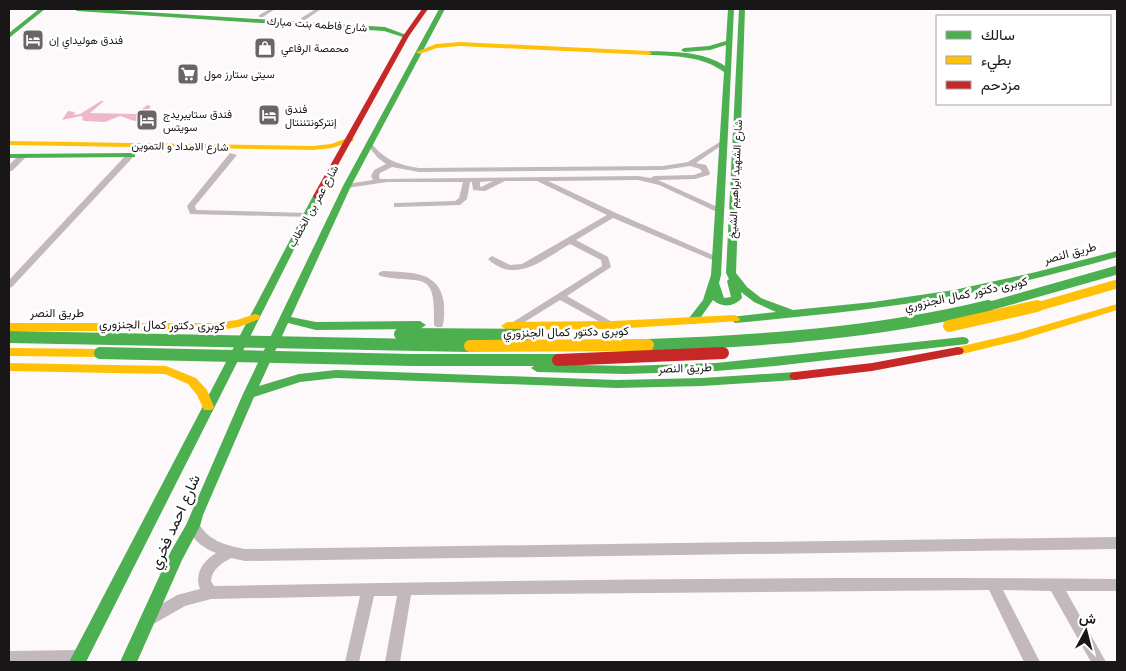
<svg xmlns="http://www.w3.org/2000/svg" width="1126" height="671" viewBox="0 0 1126 671" font-family="Quicksand,Vazirmatn,sans-serif">
<style>
.water{fill:#eeb7ca}
.lines{fill:none;stroke-linecap:round;stroke-linejoin:round}
.street{fill:#c3b8bc;fill-rule:evenodd}
.fast{fill:#4caf50;fill-rule:evenodd}
.slow{fill:#ffc107;fill-rule:evenodd}
.jam{fill:#c62828;fill-rule:evenodd}
.fast-bridge-far1{stroke:#4caf50;stroke-width:9}
.fast-bridge{stroke:#4caf50;stroke-width:12}
.slow-bridge-far1{stroke:#ffc107;stroke-width:9}
.slow-bridge{stroke:#ffc107;stroke-width:12}
.jam-bridge{stroke:#c62828;stroke-width:12}
.labels{text-anchor:middle;stroke-width:5;stroke-linejoin:round;paint-order:stroke}
.far-street-label{font-size:11px;fill:#191617;stroke:#fff}
.far-poi-label{font-size:11px;fill:#191617;stroke:#fff;text-anchor:start}
.street-label{font-size:12px;fill:#191617;stroke:#fff}
.near-street-label{font-size:15px;fill:#191617;stroke:#fff}
</style>
<rect width="100%" height="100%" fill="#fdf9fa"/>
<path class="water" d="M101 101H104L90 113 136 114 147 105 151 106 144 115 139 118 143 119C133 124 130 118 120 116L105 122 84 121 82 119 83 117 81 116 62 120 68 111 75 112 74 115 80 114Z"/>
<g class="lines">
<g class="street">
<polygon points="270,9 275,9 263,17 259,17 259,15"/>
<polygon points="316,9 321,9 305,20 301,20 301,18"/>
<path d="M723 140 725 141V143L696 163 706 165 710 173 709 175 695 179 658 180 722 209V213H719L659 185 638 180 548 181 616 213 722 259 721 261H715L613 218 576 240 608 257 611 267 567 296 614 323 616 325 611 328 560 300 515 328H509L507 326 602 266 601 260 570 244C544 259 515 285 488 259L492 256 510 265 522 264 607 215 537 181H505L485 191 473 190 472 182H470L467 199 460 205 397 207H394V203L455 201 459 198 463 182H387L347 188 343 186 347 184 373 180 371 176 374 170 386 164 378 158 368 146 366 145 370 143 372 144C385 160 399 165 419 168L663 166 688 162ZM690 166 700 169 702 172 694 175 654 176 651 178 638 176 380 179 379 176 380 173 392 167 419 172 663 170ZM493 181 481 187 480 186V182Z"/>
<polygon points="128,153 135,155 12,287 9,288 9,280"/>
<polygon points="230,153 237,155 195,206 196,210 307,213 311,215 310,217 190,214 187,206"/>
<polygon points="20,154 27,156 12,171 9,171 9,165"/>
<path d="M383 271C411 273 440 270 444 304 444 311 445 321 442 327H436L434 325C436 267 422 285 380 276L378 274 380 272Z"/>
<path d="M193 520 198 522C208 541 225 545 245 549L1117 537V549L245 561 231 558C222 563 212 569 211 581L214 586C515 580 816 576 1117 579V591H1066L1106 662H1091L1051 591 1003 590 1040 662H1024L989 590 411 595 400 662H385L397 596H374L359 662H345L360 596 211 599 185 606 150 626 145 624 143 619 145 614 177 595 200 589C194 574 203 561 216 553 201 547 193 540 187 526L188 522Z"/>
<polygon points="80,650 85,652 88,657 85,662 9,662 9,651"/>
</g>
<g class="fast">
<polygon points="39,9 45,9 9,38 9,33"/>
<polygon points="74,9 99,9 385,27 409,36 406,38 384,31 77,11"/>
<polygon points="439,9 445,9 351,186 291,317 316,322 420,321 426,325 420,329 316,330 288,323 259,386 299,374 336,370 617,380 702,378 795,372 799,373 801,376 799,379 795,380 702,386 617,388 336,378 300,382 254,397 203,515 200,526 182,560 137,662 120,662 171,551 186,525 243,394 343,186"/>
<path d="M728 9H734L721 275 719 283 724 298 731 297 727 281 729 279 726 273 739 9H745L736 273 747 287 761 298 793 310 873 302 954 290 1036 272 1117 251V257C1063 272 1009 286 954 296 882 309 808 316 735 323L730 319 731 317 776 312 754 302 741 292 742 298C734 307 722 308 713 300L696 324H688L686 322 703 300 711 275 724 72C702 56 676 56 649 55L646 53 649 51C674 52 703 51 725 66L726 45 710 50 684 52 681 50 684 48 709 46 726 41Z"/>
<polygon points="132,153 135,153 135,157 9,158 9,154"/>
<polygon points="317,193 321,196 86,662 69,662 313,196"/>
<polygon points="963,337 967,338 969,341 967,344 775,366 716,371 626,374 537,372 531,368 537,364 626,366 716,363"/>
</g>
<g class="slow">
<polygon points="460,42 649,51 652,53 649,55 460,46 437,48 419,54 416,52 436,44"/>
<polygon points="350,137 354,139 353,141 332,148 313,150 9,145 9,141 313,146 331,144"/>
<polygon points="1117,304 1117,310 1020,340 958,355 952,351 954,348 1014,334"/>
<polygon points="255,314 259,315 260,317 259,319 239,327 214,331 9,331 9,323 214,323 237,320"/>
<polygon points="735,315 740,319 739,321 613,329 507,330 501,326 507,322 613,321"/>
<polygon points="9,348 100,349 106,353 100,357 9,356"/>
<polygon points="9,363 166,366 196,378 207,390 214,407 212,410 204,410 197,395 188,384 165,374 9,371"/>
</g>
<g class="jam">
<polygon points="422,9 428,9 409,36 321,196 317,199 314,198 313,196 403,36"/>
<polygon points="958,347 962,348 964,351 962,354 872,371 795,380 791,379 789,376 791,373 795,372 872,363"/>
</g>
<polyline class="fast-bridge-far1" points="983,308 1117,270"/>
<g class="fast-bridge">
<polyline points="400,334 530,335"/>
<polyline points="9,337 470,346"/>
<path d="M648 345C762 341 877 333 988 306"/>
<polyline points="100,353 412,360 558,360"/>
</g>
<polyline class="slow-bridge-far1" points="1033,308 1117,284"/>
<g class="slow-bridge">
<polyline points="949,326 1037,306"/>
<polyline points="470,346 648,345"/>
</g>
<polyline class="jam-bridge" points="558,360 723,353"/>
</g>
<defs>
<g id="hotel-square" transform="scale(1.125)"><rect x="-9" y="-9" width="18" height="18" rx="4" fill="#696566" stroke="#fff"/><path d="M-6-4.5h1.5V1H6V5H4.5V3h-9V5H-6ZM-4 0a1.8 1.8 0 1 1 3.6 0ZM.5 0V-2.5h3Q6-2.5 6 0Z" fill="#fff"/></g>
<g id="shop-square" transform="scale(1.125)"><rect x="-9" y="-9" width="18" height="18" rx="4" fill="#696566" stroke="#fff"/><path d="M-5-2.5h2.3a2.7 3.5 0 0 1 5.4 0H5L5.5 6h-11ZM-1.5-2.5h3a1.5 2.3 0 0 0-3 0Z" fill="#fff"/></g>
<g id="supermarket-square" transform="scale(1.125)"><rect x="-9" y="-9" width="18" height="18" rx="4" fill="#696566" stroke="#fff"/><path d="M-6-5.5h2.5l.6 2H6L4.5 2H-2.5L-4.4-4H-6ZM-1.5 3.2a1.3 1.3 0 1 0 .1 0ZM3 3.2a1.3 1.3 0 1 0 .1 0Z" fill="#fff"/></g>
</defs>
<g fill-rule="evenodd">
<use href="#hotel-square" x="33" y="40"/>
<use href="#shop-square" x="265" y="48"/>
<use href="#supermarket-square" x="188" y="74"/>
<use href="#hotel-square" x="269" y="115"/>
<use href="#hotel-square" x="147" y="120"/>
</g>
<g class="labels">
<g class="far-street-label">
<text transform="translate(317 24) rotate(4)" y="4">شارع فاطمه بنت مبارك</text>
<text transform="translate(180 146) rotate(1)" y="4">شارع الامداد و التموين</text>
<text transform="translate(735 179) rotate(-87)" y="4">شارع الشهيد ابراهيم الشيخ</text>
<text transform="translate(313 206) rotate(-61)" y="4">شارع عمر بن الخطاب</text>
</g>
<g class="far-poi-label">
<text x="49" y="44">فندق هوليداي إن</text>
<text x="281" y="52">محمصة الرفاعي</text>
<text x="204" y="78">سيتى ستارز مول</text>
<text x="285" y="113">فندق<tspan x="285" dy="13">إنتركونتننتال</tspan></text>
<text x="163" y="118">فندق ستايبريدج<tspan x="163" dy="13">سويتس</tspan></text>
</g>
<g class="street-label">
<text transform="translate(1070 253) rotate(-15)" y="4">طريق النصر</text>
<text transform="translate(966 294) rotate(-12)" y="4">كوبرى دكتور كمال الجنزوري</text>
<text x="57" y="317">طريق النصر</text>
<text transform="translate(162 325) rotate(1)" y="4">كوبرى دكتور كمال الجنزوري</text>
<text transform="translate(566 332) rotate(-1)" y="4">كوبرى دكتور كمال الجنزوري</text>
<text transform="translate(685 368) rotate(-2)" y="4">طريق النصر</text>
</g>
<g class="near-street-label">
<text transform="translate(175 522) rotate(-66)" y="5">شارع احمد فخري</text>
</g>
</g>
<rect width="1126" height="671" fill="none" stroke="#191617" stroke-width="20"/>
<rect x="936" y="15" width="175" height="90" fill="#ffffff" stroke="#a3a2a2"/>
<rect x="946" y="31" width="25" height="8" fill="#4caf50" stroke="#a3a2a2"/>
<text x="981" y="40" font-size="15" fill="#191617">سالك</text>
<rect x="946" y="56" width="25" height="8" fill="#ffc107" stroke="#a3a2a2"/>
<text x="981" y="65" font-size="15" fill="#191617">بطيء</text>
<rect x="946" y="81" width="25" height="8" fill="#c62828" stroke="#a3a2a2"/>
<text x="981" y="90" font-size="15" fill="#191617">مزدحم</text>
<g transform="translate(1086 631) rotate(7)" stroke="#ffffff" stroke-width="4" paint-order="stroke">
<path d="M0-4L9 19L0 12L-9 19Z" fill="#191617"/>
<text y="-8" font-size="14" font-weight="bold" text-anchor="middle" fill="#191617">ش</text>
</g>
</svg>
